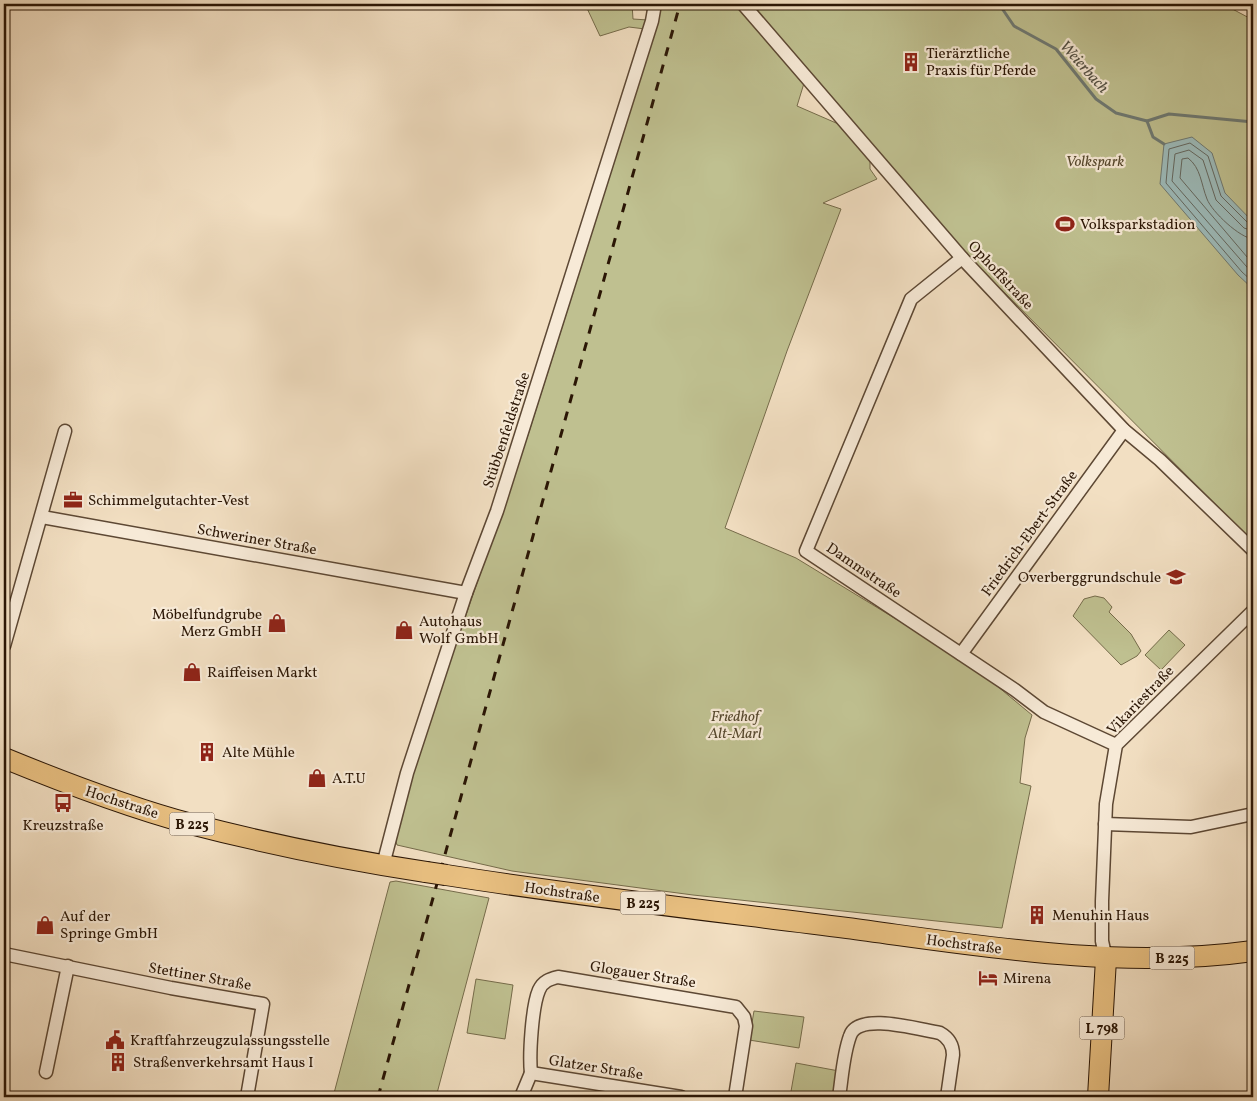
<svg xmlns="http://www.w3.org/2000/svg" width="1257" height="1101" viewBox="0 0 1257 1101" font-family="Vollkorn,serif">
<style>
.green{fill:#bfc090;stroke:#756b4a}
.water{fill:#9dbbba;stroke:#6f7972}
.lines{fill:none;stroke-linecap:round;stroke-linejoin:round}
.shore{stroke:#646860;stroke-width:1}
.stream{stroke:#6f7972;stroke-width:3}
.street-casing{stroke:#5d4834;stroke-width:15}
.primary-casing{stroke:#2b1605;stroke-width:22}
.street{stroke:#f7ead7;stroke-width:12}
.primary{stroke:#e9c081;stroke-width:20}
.rail{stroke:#2b1605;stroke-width:3;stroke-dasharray:9 9;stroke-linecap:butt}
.primary-bridge-casing{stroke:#2b1605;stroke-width:22;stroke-linecap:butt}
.primary-bridge{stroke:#e9c081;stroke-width:20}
.labels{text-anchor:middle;stroke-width:4.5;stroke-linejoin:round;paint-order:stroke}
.shield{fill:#f7ead7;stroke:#685644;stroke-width:1}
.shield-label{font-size:14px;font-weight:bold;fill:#2b1605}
.poi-label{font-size:15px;fill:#2b1605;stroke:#f7ead7;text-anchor:start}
.park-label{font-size:15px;font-style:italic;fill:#57492f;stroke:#f7ead7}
.street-label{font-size:15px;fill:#2b1605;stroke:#f7ead7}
.water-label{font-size:16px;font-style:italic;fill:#535044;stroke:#f7ead7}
</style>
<rect width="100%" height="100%" fill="#f2dfc2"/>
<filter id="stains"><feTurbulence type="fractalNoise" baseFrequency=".004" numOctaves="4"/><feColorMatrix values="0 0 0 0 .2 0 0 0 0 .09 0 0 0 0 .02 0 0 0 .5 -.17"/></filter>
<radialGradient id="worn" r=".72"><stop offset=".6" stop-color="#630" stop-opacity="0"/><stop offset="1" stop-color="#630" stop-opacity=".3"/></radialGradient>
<g class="green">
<polygon points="585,4 618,4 616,7 632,4 633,19 648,20 645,29 629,27 600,36"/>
<polygon points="661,4 740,4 805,80 797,106 843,126 870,160 870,169 877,179 823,203 841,209 787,351 725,528 796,558 973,666 1032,715 1025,738 1020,783 1031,786 1002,928 693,895 512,871 397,845 394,835 435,705 528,435 656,29"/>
<polygon points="750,4 1223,4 1253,20 1253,542 967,255"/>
<polygon points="1095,596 1104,598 1112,607 1109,612 1131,634 1141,651 1137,656 1121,665 1073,616 1084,599"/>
<polygon points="1169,630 1185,645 1161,670 1145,655"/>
<polygon points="396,881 489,898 436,1097 333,1097 390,882"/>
<polygon points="476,979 513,985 505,1039 467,1033"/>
<polygon points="754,1011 804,1017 799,1048 749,1040"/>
<polygon points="796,1063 839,1071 834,1097 790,1097"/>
</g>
<polygon class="water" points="1192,137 1212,153 1225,193 1253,222 1253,289 1238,275 1160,184 1164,144"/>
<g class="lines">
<g class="shore">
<polyline points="1253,225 1248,223 1221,196 1208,156 1190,143 1169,149 1166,183 1242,272 1253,282"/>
<polyline points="1253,231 1244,228 1216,200 1203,160 1189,150 1175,154 1172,181 1253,274"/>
<path d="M1253 239C1240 238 1212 212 1207 199 1201 184 1201 168 1188 158L1182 159 1180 178 1253 264"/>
</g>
<g class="stream">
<polyline points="999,4 1014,26 1056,49 1096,99 1116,113 1147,121 1169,114 1253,122"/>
<polyline points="1147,121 1153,137 1164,144"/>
</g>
<g class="street-casing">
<g id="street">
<polyline points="743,4 962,258 1124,430 1160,460 1253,550"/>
<polyline points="962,258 911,299 806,551 1015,690 1044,712 1116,745"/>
<polyline points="42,517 466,593"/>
<polyline points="4,646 65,431"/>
<polyline points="961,654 1124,430"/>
<polyline points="1105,824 1191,827 1253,814"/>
<polyline points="383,865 407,773 466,593 497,511 652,21 655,4"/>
<polyline points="4,954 171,988 263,1004 247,1097"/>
<polyline points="1106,959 1102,941 1102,901 1106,804 1116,745 1253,611"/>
<polyline points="46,1072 68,966"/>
<path d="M531 1073C529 1055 532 1006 539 990 543 981 550 979 558 977L736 1007 744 1017 746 1026 735 1097"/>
<polyline points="521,1097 531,1073 681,1097"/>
<path d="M839 1097C842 1078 843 1055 850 1036 858 1011 920 1030 940 1033 949 1038 953 1045 953 1055L947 1097"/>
</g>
</g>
<g class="primary-casing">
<g id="primary">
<path d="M4 758C65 783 127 807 191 824 268 844 347 860 426 872"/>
<path d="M446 875C579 896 713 911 847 928 982 946 1117 970 1253 951"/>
<polyline points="1098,1097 1106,959"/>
</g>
</g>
<use href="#street" class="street"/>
<use href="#primary" class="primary"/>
<polyline class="rail" points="378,1097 680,4"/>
<g class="primary-bridge-casing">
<polyline id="primary-bridge" points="426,872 446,875"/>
</g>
<use href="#primary-bridge" class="primary-bridge"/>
</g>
<defs>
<g id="building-bare" transform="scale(1.5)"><path d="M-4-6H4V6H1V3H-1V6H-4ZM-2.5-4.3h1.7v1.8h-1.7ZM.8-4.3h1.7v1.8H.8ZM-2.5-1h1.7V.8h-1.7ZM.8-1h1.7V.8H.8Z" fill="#8f2418" stroke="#f7ead7" stroke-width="2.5" paint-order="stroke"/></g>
<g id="stadium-bare" transform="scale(1.5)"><path d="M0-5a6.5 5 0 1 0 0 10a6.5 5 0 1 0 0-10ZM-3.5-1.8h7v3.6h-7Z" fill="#8f2418" stroke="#f7ead7" stroke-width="2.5" paint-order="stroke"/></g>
<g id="office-bare" transform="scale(1.5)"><path d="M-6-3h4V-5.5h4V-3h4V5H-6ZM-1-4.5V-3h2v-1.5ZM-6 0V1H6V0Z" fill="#8f2418" stroke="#f7ead7" stroke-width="2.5" paint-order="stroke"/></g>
<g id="school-bare" transform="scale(1.5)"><path d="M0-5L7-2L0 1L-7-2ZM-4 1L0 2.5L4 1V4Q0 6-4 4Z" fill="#8f2418" stroke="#f7ead7" stroke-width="2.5" paint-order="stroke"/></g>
<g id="shop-bare" transform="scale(1.5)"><path d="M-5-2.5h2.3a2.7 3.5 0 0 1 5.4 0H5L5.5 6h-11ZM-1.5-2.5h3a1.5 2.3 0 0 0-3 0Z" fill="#8f2418" stroke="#f7ead7" stroke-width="2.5" paint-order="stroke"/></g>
<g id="bus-bare" transform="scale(1.5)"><path d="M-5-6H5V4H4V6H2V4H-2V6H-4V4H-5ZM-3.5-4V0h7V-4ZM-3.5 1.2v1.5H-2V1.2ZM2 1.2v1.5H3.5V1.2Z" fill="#8f2418" stroke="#f7ead7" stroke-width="2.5" paint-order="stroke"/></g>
<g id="hotel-bare" transform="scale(1.5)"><path d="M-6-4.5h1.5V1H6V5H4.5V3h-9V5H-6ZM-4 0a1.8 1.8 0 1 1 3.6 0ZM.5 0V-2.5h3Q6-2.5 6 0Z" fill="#8f2418" stroke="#f7ead7" stroke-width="2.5" paint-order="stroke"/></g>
<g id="civic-bare" transform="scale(1.5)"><path d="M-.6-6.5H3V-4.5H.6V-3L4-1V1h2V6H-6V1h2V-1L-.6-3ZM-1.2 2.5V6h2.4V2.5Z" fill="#8f2418" stroke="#f7ead7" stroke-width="2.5" paint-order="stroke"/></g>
</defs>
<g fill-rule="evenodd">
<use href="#building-bare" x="911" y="62"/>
<use href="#stadium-bare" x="1065" y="224"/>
<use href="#office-bare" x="73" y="500"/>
<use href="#school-bare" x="1176" y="577"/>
<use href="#shop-bare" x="277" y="623"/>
<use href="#shop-bare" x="404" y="630"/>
<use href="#shop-bare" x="192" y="672"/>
<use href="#building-bare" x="207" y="752"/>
<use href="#shop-bare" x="317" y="778"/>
<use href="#bus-bare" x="63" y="803"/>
<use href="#building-bare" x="1037" y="915"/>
<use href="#shop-bare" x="45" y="925"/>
<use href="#hotel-bare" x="988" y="978"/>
<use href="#civic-bare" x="115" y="1040"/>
<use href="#building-bare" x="118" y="1062"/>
</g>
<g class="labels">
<g class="shield">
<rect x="169.5" y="812.5" width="45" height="23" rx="4"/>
<rect x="620.5" y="891.5" width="45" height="23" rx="4"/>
<rect x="1149.5" y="946.5" width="45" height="23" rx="4"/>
<rect x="1079.5" y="1016.5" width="45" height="23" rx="4"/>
</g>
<g class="shield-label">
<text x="192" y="829">B 225</text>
<text x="643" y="908">B 225</text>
<text x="1172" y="963">B 225</text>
<text x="1102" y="1033">L 798</text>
</g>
<g class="poi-label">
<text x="926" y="58">Tierärztliche<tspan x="926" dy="17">Praxis für Pferde</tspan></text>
<text x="1080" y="229">Volksparkstadion</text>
<text x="88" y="505">Schimmelgutachter-Vest</text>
<text x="1161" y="582" text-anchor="end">Overberggrundschule</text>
<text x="262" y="619" text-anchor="end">Möbelfundgrube<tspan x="262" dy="17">Merz GmbH</tspan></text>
<text x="419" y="626">Autohaus<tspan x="419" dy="17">Wolf GmbH</tspan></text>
<text x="207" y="677">Raiffeisen Markt</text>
<text x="222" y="757">Alte Mühle</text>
<text x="332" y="783">A.T.U</text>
<text x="63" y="830" text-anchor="middle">Kreuzstraße</text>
<text x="1052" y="920">Menuhin Haus</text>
<text x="60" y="921">Auf der<tspan x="60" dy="17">Springe GmbH</tspan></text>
<text x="1003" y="983">Mirena</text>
<text x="130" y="1045">Kraftfahrzeugzulassungsstelle</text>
<text x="133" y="1067">Straßenverkehrsamt Haus I</text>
</g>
<g class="park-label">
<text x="1095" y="166">Volkspark</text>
<text x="735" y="721">Friedhof<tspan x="735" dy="17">Alt-Marl</tspan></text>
</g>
<g class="street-label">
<text transform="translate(1001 275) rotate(47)" y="5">Ophoffstraße</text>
<text transform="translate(506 430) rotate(-72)" y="5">Stübbenfeldstraße</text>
<text transform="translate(1029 533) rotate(-54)" y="5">Friedrich-Ebert-Straße</text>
<text transform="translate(257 539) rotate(10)" y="5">Schweriner Straße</text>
<text transform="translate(864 570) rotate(34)" y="5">Dammstraße</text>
<text transform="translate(1140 700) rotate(-46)" y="5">Vikariestraße</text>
<text transform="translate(122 802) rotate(18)" y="5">Hochstraße</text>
<text transform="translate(562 892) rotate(8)" y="5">Hochstraße</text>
<text transform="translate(964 944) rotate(7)" y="5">Hochstraße</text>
<text transform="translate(643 974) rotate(9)" y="5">Glogauer Straße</text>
<text transform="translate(200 976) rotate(10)" y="5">Stettiner Straße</text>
<text transform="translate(596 1067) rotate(9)" y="5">Glatzer Straße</text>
</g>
<g class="water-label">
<text transform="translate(1085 66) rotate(48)" y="6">Weierbach</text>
</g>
</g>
<rect width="1257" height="1101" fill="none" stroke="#f2dfc2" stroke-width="20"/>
<rect x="5" y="5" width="1247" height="1091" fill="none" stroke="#2b1605" stroke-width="2.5"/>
<rect x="10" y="10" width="1237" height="1081" fill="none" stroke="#2b1605"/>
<rect width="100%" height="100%" filter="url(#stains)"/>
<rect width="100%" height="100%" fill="url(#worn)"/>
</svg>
